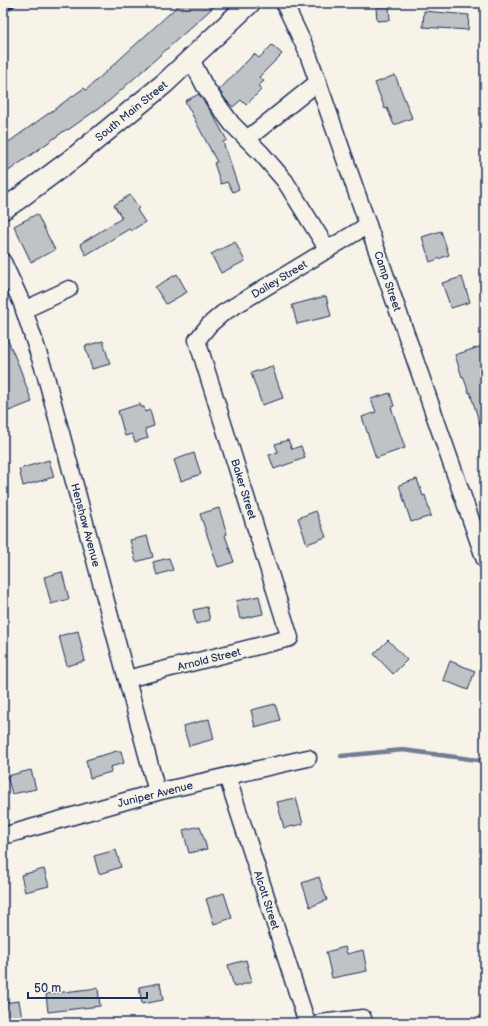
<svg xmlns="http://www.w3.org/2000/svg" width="488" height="1026" viewBox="0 0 488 1026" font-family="'Balsamiq Sans',sans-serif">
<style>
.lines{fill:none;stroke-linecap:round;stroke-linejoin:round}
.stream{stroke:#727c95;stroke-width:4.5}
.building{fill:#c0c3c5;stroke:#1b2f5e}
.minor-casing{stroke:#1b2f5e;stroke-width:19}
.major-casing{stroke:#1b2f5e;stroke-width:23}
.minor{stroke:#f7f3e8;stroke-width:16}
.major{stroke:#f7f3e8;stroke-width:20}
.rail{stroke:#1b2f5e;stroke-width:3}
.labels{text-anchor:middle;stroke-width:3.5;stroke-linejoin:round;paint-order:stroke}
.street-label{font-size:11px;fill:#1b2f5e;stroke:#f7f3e8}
</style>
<rect width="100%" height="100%" fill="#f7f3e8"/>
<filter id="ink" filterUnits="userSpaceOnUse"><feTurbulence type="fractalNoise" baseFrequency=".025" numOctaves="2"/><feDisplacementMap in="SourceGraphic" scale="8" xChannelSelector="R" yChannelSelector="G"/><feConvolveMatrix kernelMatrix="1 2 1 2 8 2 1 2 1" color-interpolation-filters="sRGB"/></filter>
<g filter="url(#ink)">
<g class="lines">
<polyline class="stream" points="341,756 403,750 485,761"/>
</g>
<g class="building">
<polygon points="181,3 218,3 109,101 68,130 67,129 3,175 3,146 84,88 86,90"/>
<polygon points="389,6 390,20 377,21 376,7"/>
<polygon points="424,11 469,15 468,30 423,27"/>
<polygon points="272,45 282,54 259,77 264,81 258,86 262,89 246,105 241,100 233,107 226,100 219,90 254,54 259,58"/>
<polygon points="395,75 412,118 394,125 387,108 385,109 375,83"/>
<polygon points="199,94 213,115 227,140 223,142 239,189 233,192 227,182 221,184 214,163 217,162 185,101"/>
<polygon points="130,195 139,208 137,210 145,222 131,231 129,229 86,255 80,244 122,218 114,205"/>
<polygon points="37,214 55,250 31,262 14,226"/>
<polygon points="441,231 449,255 430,262 422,237"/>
<polygon points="235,242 245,261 221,273 211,254"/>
<polygon points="177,274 187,292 166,304 155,287"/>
<polygon points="462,277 470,302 451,308 442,283"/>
<polygon points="326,296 331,316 297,324 292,305"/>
<polygon points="3,329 19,366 32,402 9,411 3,393"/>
<polygon points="103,341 110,364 92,369 85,346"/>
<polygon points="485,345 485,369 481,370 485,381 485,431 482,431 470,392 469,393 463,376 462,377 455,355"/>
<polygon points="272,366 283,398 262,405 251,373"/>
<polygon points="390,393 394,406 391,407 405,448 376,458 362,417 376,412 371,399"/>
<polygon points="140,404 141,407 144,407 145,412 150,410 154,426 145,429 148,438 135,442 132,434 125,436 118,411"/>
<polygon points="288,440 292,449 301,446 305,458 274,469 269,455 278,452 275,444"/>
<polygon points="194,453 201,474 181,481 174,460"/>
<polygon points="49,460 54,477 23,486 19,469"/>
<polygon points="417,479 423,496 425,495 431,516 411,522 399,485"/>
<polygon points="219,508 227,534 225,535 234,562 218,567 200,514"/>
<polygon points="316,511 326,537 307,544 298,518"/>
<polygon points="147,536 153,557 136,562 130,540"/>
<polygon points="169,558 173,570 157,575 153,562"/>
<polygon points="62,572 69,599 51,604 44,577"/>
<polygon points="259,596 263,614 240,619 236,601"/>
<polygon points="207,607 210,620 196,624 193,610"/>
<polygon points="78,631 85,661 67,666 59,636"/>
<polygon points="388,640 407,660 393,674 374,654"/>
<polygon points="450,661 475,671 468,690 443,680"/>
<polygon points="275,704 280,720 255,727 251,710"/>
<polygon points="209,719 214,739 189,746 183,726"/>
<polygon points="117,751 121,751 124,763 110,767 111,772 90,778 86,760"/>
<polygon points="31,770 36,789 12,794 7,776"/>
<polygon points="296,798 303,824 284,828 277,802"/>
<polygon points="200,826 207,849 189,853 183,830"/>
<polygon points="116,850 121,867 99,874 94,856"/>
<polygon points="44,869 49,886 25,892 21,875"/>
<polygon points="319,877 327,900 310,907 302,883"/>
<polygon points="224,893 232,918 214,924 206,899"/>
<polygon points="345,947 347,954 363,950 367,971 332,978 326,952"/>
<polygon points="246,960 252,982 234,987 228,965"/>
<polygon points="160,983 163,1000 142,1004 139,987"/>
<polygon points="98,988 100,1006 48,1012 46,994"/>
<polygon points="19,1001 22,1018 3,1021 3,1003"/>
</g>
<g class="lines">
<g class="minor-casing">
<g id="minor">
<polyline points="284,3 306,49 318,82 485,560"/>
<polyline points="191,59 204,85 215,101 232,124 261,153 285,181 328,250"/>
<polyline points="247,139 318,82"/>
<polyline points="3,262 21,301 45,373 157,792"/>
<polyline points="24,310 69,289"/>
<polyline points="127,679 290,638 197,340 209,325 223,313 368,225"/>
<polyline points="227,776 307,1023"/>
<polyline points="3,836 157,792 308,758"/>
<polyline points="320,1023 363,1018"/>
</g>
</g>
<g class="major-casing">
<polyline id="major" points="3,209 17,200 76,156 165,83 250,3"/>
</g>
<use href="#minor" class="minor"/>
<use href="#major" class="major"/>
<polyline class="rail" points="3,13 17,3"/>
</g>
</g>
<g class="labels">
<g class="street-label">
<text transform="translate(131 111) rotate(-39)" y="4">South Main Street</text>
<text transform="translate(279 279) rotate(-31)" y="4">Dailey Street</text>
<text transform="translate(388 281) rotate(71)" y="4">Camp Street</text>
<text transform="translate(244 489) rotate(73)" y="4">Baker Street</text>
<text transform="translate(86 525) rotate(75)" y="4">Henshaw Avenue</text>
<text transform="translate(209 659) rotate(-14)" y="4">Arnold Street</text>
<text transform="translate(155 794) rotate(-14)" y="4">Juniper Avenue</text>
<text transform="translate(267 900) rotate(72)" y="4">Alcott Street</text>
</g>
</g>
<rect width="488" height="1026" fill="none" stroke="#f7f3e8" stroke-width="16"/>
<rect x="8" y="8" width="472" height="1010" fill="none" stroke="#1b2f5e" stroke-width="1.5" filter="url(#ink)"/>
<path d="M28 992v6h119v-6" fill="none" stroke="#1b2f5e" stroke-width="2"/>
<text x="34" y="992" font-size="12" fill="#1b2f5e" stroke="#f7f3e8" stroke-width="3" paint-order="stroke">50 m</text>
</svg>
